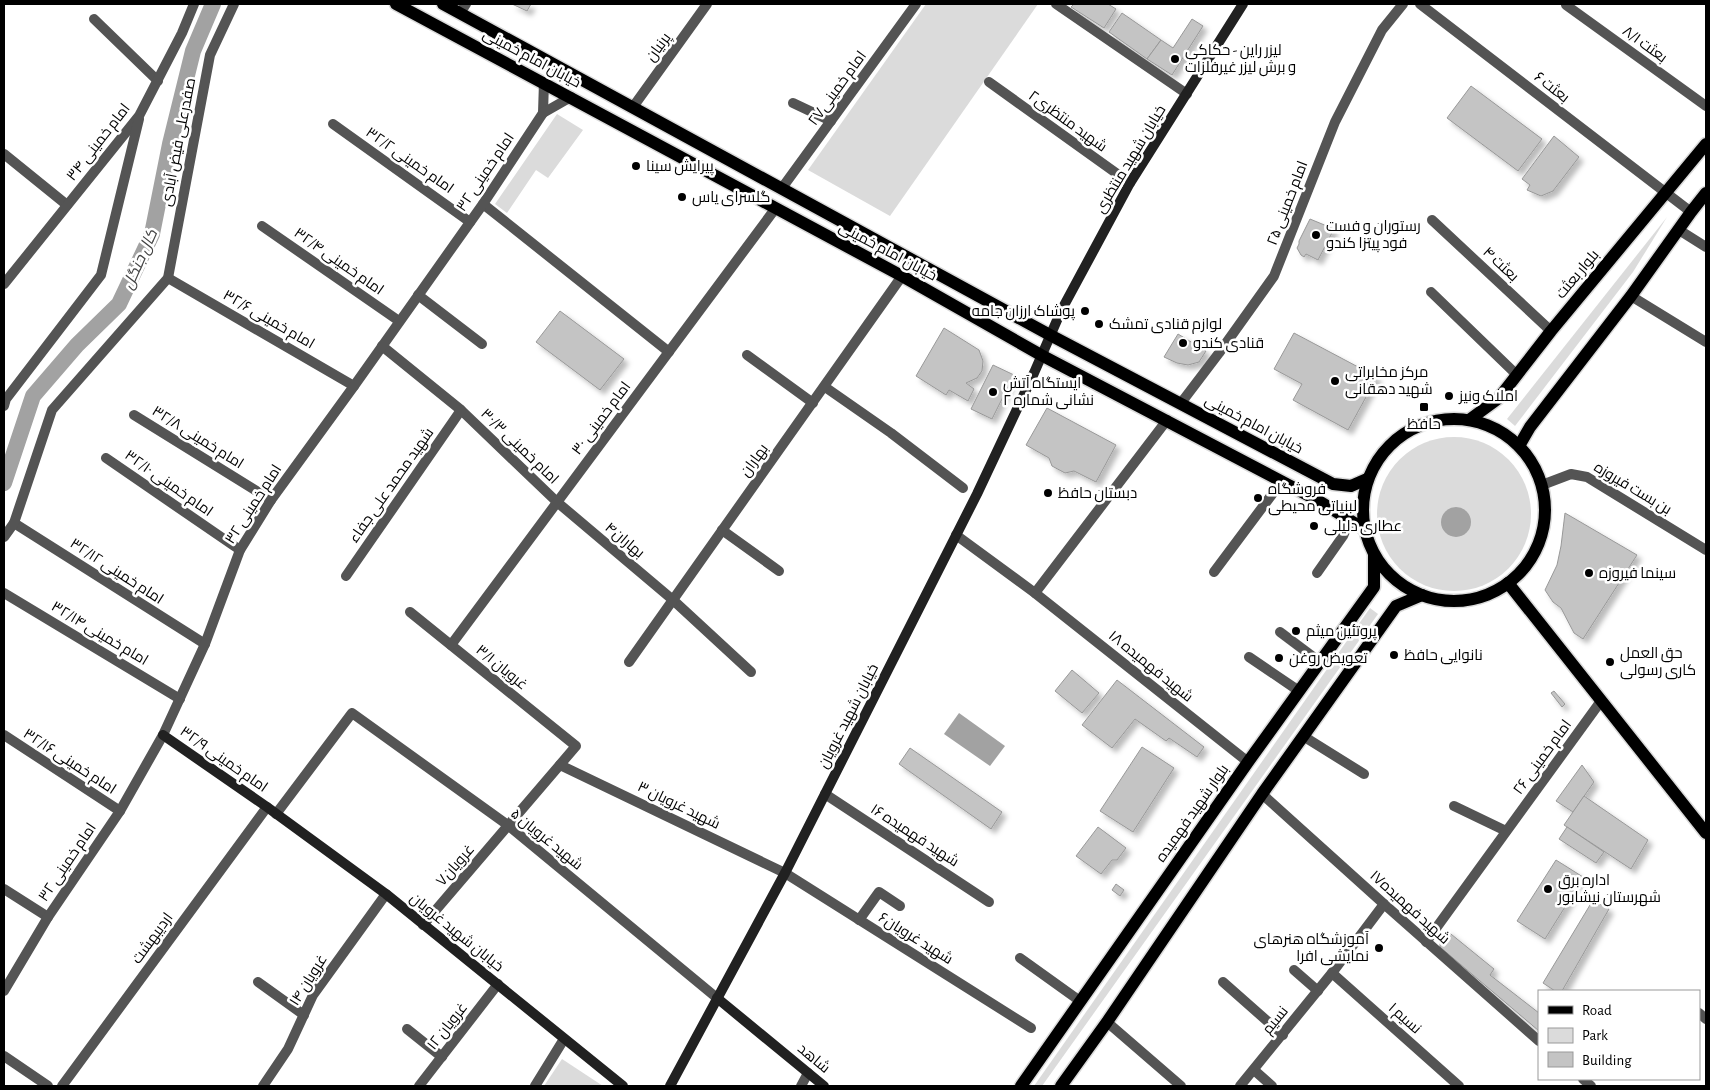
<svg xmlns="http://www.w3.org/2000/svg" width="1710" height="1090" viewBox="0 0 1710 1090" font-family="'Alegreya Sans',Cairo,sans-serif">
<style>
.green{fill:#dbdbdb}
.water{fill:#a2a2a2}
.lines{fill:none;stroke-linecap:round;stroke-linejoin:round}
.canal{stroke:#a2a2a2;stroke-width:16}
.building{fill:#c4c4c4;stroke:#989898;filter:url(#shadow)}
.primary-casing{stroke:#dbdbdb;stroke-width:15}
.street{stroke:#545454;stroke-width:10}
.secondary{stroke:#212121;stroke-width:10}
.primary{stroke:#000;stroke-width:12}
.poi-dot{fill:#000;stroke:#fff;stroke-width:2}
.labels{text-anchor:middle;stroke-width:5;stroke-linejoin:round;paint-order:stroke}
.street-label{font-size:15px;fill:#000;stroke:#fff}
.poi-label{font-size:15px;fill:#000;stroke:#fff;text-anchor:start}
.water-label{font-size:16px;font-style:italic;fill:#434343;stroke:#fff}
</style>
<defs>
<filter id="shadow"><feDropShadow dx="4.5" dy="4.5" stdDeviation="2.5" flood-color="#0004"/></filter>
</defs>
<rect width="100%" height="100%" fill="#fff"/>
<g class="green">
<polygon points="926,4 1038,4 890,216 808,170"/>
<polygon points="557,114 583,130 548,178 536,170 507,213 495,204"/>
<polygon points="1667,217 1633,272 1515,426 1507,419"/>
<circle cx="1454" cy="514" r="77"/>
<polygon points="1370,608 1378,614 1042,1086 1034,1086"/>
<polygon points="562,1059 603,1086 544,1086"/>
</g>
<g class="water">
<circle cx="1456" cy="522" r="15"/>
<polygon points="959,713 1005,746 990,766 944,734"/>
</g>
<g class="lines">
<polyline class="canal" points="4,483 33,396 77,345 119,304 152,234 170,144 193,51 213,4"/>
</g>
<g class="building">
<polygon points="512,4 531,4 527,11"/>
<polygon points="1074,4 1108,4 1116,9 1104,28 1071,7"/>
<polygon points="1122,13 1161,40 1147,59 1109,32"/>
<polygon points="1192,19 1203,26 1172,75 1147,59 1161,40 1173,48"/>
<polygon points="1471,86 1542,139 1518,171 1447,118"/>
<polygon points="1554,136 1579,157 1553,191 1541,196 1527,190 1530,185 1522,179"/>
<polygon points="1310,219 1334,229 1318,260 1306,254 1304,257 1301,255 1297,248 1299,244 1299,241"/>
<polygon points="560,311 624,359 600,390 536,342"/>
<polygon points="944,328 979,350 983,361 982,371 977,378 966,383 974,389 968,401 949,390 946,395 916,376"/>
<polygon points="1294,333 1377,377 1348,430 1293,400 1302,384 1274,369"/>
<polygon points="1178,334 1206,351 1199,362 1188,365 1177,363 1164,357"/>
<polygon points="993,365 1014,375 992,419 971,409"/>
<polygon points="1047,408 1116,445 1096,482 1074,471 1065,473 1052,466 1049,458 1026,445"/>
<polygon points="1565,513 1637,555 1583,639 1574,633 1561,608 1553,602 1545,590 1557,565 1561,546"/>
<polygon points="1072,670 1099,693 1082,713 1055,691"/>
<polygon points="1117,680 1204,747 1197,757 1169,738 1166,741 1135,719 1112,748 1082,725"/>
<polygon points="1554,691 1565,704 1562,707 1551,693"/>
<polygon points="1142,747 1174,768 1133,832 1100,811"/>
<polygon points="910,748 1002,812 991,829 899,764"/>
<polygon points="1582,765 1594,782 1573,812 1556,801"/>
<polygon points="1584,796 1648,840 1631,869 1564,825"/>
<polygon points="1098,827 1126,848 1117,860 1112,860 1101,874 1076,856"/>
<polygon points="1567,827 1604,852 1596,863 1559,839"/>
<polygon points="1556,860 1583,877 1577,886 1573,883 1570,888 1575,891 1545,939 1517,921"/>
<polygon points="1116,884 1124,890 1120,896 1112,890"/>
<polygon points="1593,900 1609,909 1562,991 1555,991 1543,983"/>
<polygon points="1446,930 1494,969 1490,975 1539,1013 1539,1031 1440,947 1440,938"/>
</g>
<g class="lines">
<g class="primary-casing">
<g id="primary">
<polyline points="396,4 902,276 1041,355 1319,501 1364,529"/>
<polyline points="443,4 1050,335 1333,484 1351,486 1367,479"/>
<circle cx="1454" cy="510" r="91"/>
<polyline points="1469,420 1499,398 1551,331 1706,144"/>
<polyline points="1519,446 1530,427 1631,296 1691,212 1706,193"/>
<polyline points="1508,583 1706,833"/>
<polyline points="1021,1086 1248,762 1374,587 1374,555"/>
<polyline points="1061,1086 1107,1022 1262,794 1396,606 1422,595"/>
</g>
</g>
<g class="street">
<polyline points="1056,4 1187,94"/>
<polyline points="1420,4 1691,212"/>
<polyline points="1566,5 1706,106"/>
<polyline points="460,13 466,4"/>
<polyline points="94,19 158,81"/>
<polyline points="989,82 1130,183"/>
<polyline points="793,103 831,121"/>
<polyline points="633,107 707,4"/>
<polyline points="543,113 544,82"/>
<polyline points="333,124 470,222"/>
<polyline points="4,154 67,205"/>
<polyline points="782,188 916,4"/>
<polyline points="483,204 669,352"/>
<polyline points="1432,220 1551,331"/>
<polyline points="262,226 399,321"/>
<polyline points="1679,230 1706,247"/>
<polyline points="168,278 354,386"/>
<polyline points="4,284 139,116 182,33 194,4"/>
<polyline points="1431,292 1517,375"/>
<polyline points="418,295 482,344"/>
<polyline points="1631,296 1706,342"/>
<polyline points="382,346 461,410 557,502 673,600 751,672"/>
<polyline points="747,355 813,403"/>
<polyline points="825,387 891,433 963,488"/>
<polyline points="1181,403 1219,353 1274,276 1335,122 1382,30 1403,4"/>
<polyline points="4,406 6,399 101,275 139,119"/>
<polyline points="134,415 271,500"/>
<polyline points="106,458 240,550"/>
<polyline points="1542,485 1571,474 1587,477 1706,550"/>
<polyline points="14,523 205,644"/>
<polyline points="722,530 779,571"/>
<polyline points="956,535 1035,593 1248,762"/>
<polyline points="4,537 14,523 52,410 168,278 210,55 234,4"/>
<polyline points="1214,572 1282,481"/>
<polyline points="1317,573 1343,536 1350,520"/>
<polyline points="346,576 461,410"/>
<polyline points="4,593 180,699"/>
<polyline points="1035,593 1167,420"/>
<polyline points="410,612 576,746 423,925"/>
<polyline points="1280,632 1320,662"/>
<polyline points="451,645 775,209"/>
<polyline points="1249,657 1299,691"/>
<polyline points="629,662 902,276"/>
<polyline points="4,735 120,811"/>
<polyline points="1303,736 1364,774"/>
<polyline points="560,765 785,873 1031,1028"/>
<polyline points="825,794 989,902"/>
<polyline points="1262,794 1384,904 1539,1041"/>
<polyline points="1454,806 1506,831"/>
<polyline points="276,814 352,713 509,826 717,998"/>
<polyline points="4,889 48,917"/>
<polyline points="859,920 879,892 900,906"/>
<polyline points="1426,942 1601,701"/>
<polyline points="1020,958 1080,1001"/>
<polyline points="1294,970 1318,991"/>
<polyline points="1332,973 1459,1086"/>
<polyline points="258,982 304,1015"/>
<polyline points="1223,982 1283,1035"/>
<polyline points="4,991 48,917 120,811 163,735 205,644 240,550 271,500 354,386 483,204 543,113 571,97"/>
<polyline points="1699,1013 1706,1019"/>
<polyline points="1107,1022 1181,1086"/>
<polyline points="407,1029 442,1057"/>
<polyline points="4,1056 48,1086"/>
<polyline points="1254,1070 1272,1086"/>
<polyline points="1583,1079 1591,1086"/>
<polyline points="62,1086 267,807"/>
<polyline points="263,1086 288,1049 313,995 386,894"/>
<polyline points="419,1086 498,984"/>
<polyline points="535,1086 564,1039"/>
<polyline points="801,1086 808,1073"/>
<polyline points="1240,1086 1332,973 1384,904"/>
</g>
<g class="secondary">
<polyline points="163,735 267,807 386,894 623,1086"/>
<polyline points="717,998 824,1086"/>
<polyline points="670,1086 785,873 977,494 1034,373 1061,311 1130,183 1243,4"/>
</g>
<use href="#primary" class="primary"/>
</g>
<g class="poi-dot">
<circle cx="1175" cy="59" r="5"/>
<circle cx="636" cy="166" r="5"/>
<circle cx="682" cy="197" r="5"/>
<circle cx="1316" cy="235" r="5"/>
<circle cx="1085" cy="311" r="5"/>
<circle cx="1099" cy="324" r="5"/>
<circle cx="1183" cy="343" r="5"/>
<circle cx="1335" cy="381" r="5"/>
<circle cx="993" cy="392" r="5"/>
<circle cx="1449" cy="396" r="5"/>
<rect x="1419" y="402" width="10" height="10" rx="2.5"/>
<circle cx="1048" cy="493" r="5"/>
<circle cx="1258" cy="498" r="5"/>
<circle cx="1314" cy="526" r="5"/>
<circle cx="1589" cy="573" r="5"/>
<circle cx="1296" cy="631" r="5"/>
<circle cx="1394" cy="655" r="5"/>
<circle cx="1279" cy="658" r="5"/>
<circle cx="1610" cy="662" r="5"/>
<circle cx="1548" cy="889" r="5"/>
<circle cx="1379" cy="948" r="5"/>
</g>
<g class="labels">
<g class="street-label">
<text transform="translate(1645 44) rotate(36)" y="5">بعثت ۸/۱</text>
<text transform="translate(658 47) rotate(-54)" y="5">پرنیان</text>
<text transform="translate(532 58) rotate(28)" y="5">خیابان امام خمینی</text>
<text transform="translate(1552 87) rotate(38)" y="5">بعثت ۶</text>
<text transform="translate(837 88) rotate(-54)" y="5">امام خمینی۲۷</text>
<text transform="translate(1068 121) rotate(36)" y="5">شهید منتظری۲</text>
<text transform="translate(98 142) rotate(-52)" y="5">امام خمینی ۳۴</text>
<text transform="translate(178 142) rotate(-79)" y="5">صفدرعلی فیض آبادی</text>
<text transform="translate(1130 159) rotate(-59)" y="5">خیابان شهید منتظری</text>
<text transform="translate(410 160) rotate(35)" y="5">امام خمینی ۳۲/۲</text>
<text transform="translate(485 172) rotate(-56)" y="5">امام خمینی ۳۲</text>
<text transform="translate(1287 203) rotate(-69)" y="5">امام خمینی ۲۵</text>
<text transform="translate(888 251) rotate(28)" y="5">خیابان امام خمینی</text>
<text transform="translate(339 261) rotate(35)" y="5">امام خمینی ۳۲/۴</text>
<text transform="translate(1501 264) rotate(43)" y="5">بعثت ۴</text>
<text transform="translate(1577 274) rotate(-50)" y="5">بلوار بعثت</text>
<text transform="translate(269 319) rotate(30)" y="5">امام خمینی ۳۲/۶</text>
<text transform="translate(601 418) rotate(-53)" y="5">امام خمینی ۳۰</text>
<text transform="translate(1254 424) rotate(28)" y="5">خیابان امام خمینی</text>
<text transform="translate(198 437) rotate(32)" y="5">امام خمینی ۳۲/۸</text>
<text transform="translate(520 446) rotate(44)" y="5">امام خمینی ۳۰/۳</text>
<text transform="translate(754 460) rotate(-54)" y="5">بهاران</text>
<text transform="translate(169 483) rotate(35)" y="5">امام خمینی ۳۲/۱۰</text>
<text transform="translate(391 485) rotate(-55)" y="5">شهید محمد علی جفاء</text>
<text transform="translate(1633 488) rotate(31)" y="5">بن بست فیروزه</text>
<text transform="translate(253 504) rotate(-57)" y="5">امام خمینی ۳۲</text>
<text transform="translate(625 540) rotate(40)" y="5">بهاران۴</text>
<text transform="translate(117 571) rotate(33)" y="5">امام خمینی ۳۲/۱۲</text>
<text transform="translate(100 633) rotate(31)" y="5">امام خمینی ۳۲/۱۴</text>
<text transform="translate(1151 666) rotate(39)" y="5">شهید فهمیده ۱۸</text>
<text transform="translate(502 667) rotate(39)" y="5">غرویان ۳/۱</text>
<text transform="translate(848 716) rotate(-63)" y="5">خیابان شهید غرویان</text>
<text transform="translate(1542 757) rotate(-54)" y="5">امام خمینی ۲۶</text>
<text transform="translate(224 759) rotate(35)" y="5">امام خمینی ۳۲/۹</text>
<text transform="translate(70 761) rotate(33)" y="5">امام خمینی ۳۲/۱۶</text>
<text transform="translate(679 805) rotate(26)" y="5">شهید غرویان ۳</text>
<text transform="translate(1192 813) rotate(-55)" y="5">بلوار شهید فهمیده</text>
<text transform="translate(915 835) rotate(33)" y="5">شهید فهمیده ۱۶</text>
<text transform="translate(547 839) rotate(39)" y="5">شهید غرویان ۵</text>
<text transform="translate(67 862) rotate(-56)" y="5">امام خمینی ۳۲</text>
<text transform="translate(455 865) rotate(-49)" y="5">غرویان۷</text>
<text transform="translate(1410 907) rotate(42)" y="5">شهید فهمیده۱۷</text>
<text transform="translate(457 932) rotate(39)" y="5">خیابان شهید غرویان</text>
<text transform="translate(152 938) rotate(-54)" y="5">اردیبهشت</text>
<text transform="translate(916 938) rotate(32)" y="5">شهید غرویان۶</text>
<text transform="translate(308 980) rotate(-58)" y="5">غرویان ۱۴</text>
<text transform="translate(1405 1018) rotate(42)" y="5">نسیم ۱</text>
<text transform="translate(1275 1020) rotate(-51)" y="5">نسیم</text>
<text transform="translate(447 1026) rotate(-52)" y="5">غرویان ۱۲</text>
<text transform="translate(814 1058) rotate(40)" y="5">شاهد</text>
</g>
<g class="poi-label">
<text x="1185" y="55">لیزر راین - حکاکی<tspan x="1185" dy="17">و برش لیزر غیرفلزات</tspan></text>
<text x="646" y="171">پیرایش سینا</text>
<text x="692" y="202">گلسرای یاس</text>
<text x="1326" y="231">رستوران و فست<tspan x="1326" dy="17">فود پیتزا کندو</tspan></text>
<text x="1075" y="316" text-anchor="end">پوشاک ارزان جامه</text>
<text x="1109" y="329">لوازم قنادی تمشک</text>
<text x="1193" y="348">قنادی کندو</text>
<text x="1345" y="377">مرکز مخابراتی<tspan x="1345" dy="17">شهید دهقانی</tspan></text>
<text x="1003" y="388">ایستگاه آتش<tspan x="1003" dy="17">نشانی شماره ۲</tspan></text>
<text x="1459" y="401">املاک ونیز</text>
<text x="1424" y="429" text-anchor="middle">حافظ</text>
<text x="1268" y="494">فروشگاه<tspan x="1268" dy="17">لبنیاتی محیطی</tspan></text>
<text x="1058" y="498">دبستان حافظ</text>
<text x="1324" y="531">عطاری دلیلی</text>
<text x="1599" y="578">سینما فیروزه</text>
<text x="1306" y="636">پروتئین میثم</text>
<text x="1620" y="658">حق العمل<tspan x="1620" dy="17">کاری رسولی</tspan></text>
<text x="1404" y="660">نانوایی حافظ</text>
<text x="1289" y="663">تعویض روغن</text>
<text x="1558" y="885">اداره برق<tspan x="1558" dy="17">شهرستان نیشابور</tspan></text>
<text x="1369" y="944" text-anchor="end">آموزشگاه هنرهای<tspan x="1369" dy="17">نمایشی افرا</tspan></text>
</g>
<g class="water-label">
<text transform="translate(139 259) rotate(-66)" y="6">کال جنگل</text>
</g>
</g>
<rect width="1710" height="1090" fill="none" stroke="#000000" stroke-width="10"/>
<rect x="1538" y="990" width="162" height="90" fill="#ffffff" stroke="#999999"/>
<rect x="1548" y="1006" width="25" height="8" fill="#000000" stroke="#999999"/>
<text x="1582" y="1015" font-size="15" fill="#000000">Road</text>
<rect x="1548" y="1028" width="25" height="15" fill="#dbdbdb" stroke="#999999"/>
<text x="1582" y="1040" font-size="15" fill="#000000">Park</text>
<rect x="1548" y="1052" width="25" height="15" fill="#c4c4c4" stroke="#999999"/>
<text x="1582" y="1065" font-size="15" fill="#000000">Building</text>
</svg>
